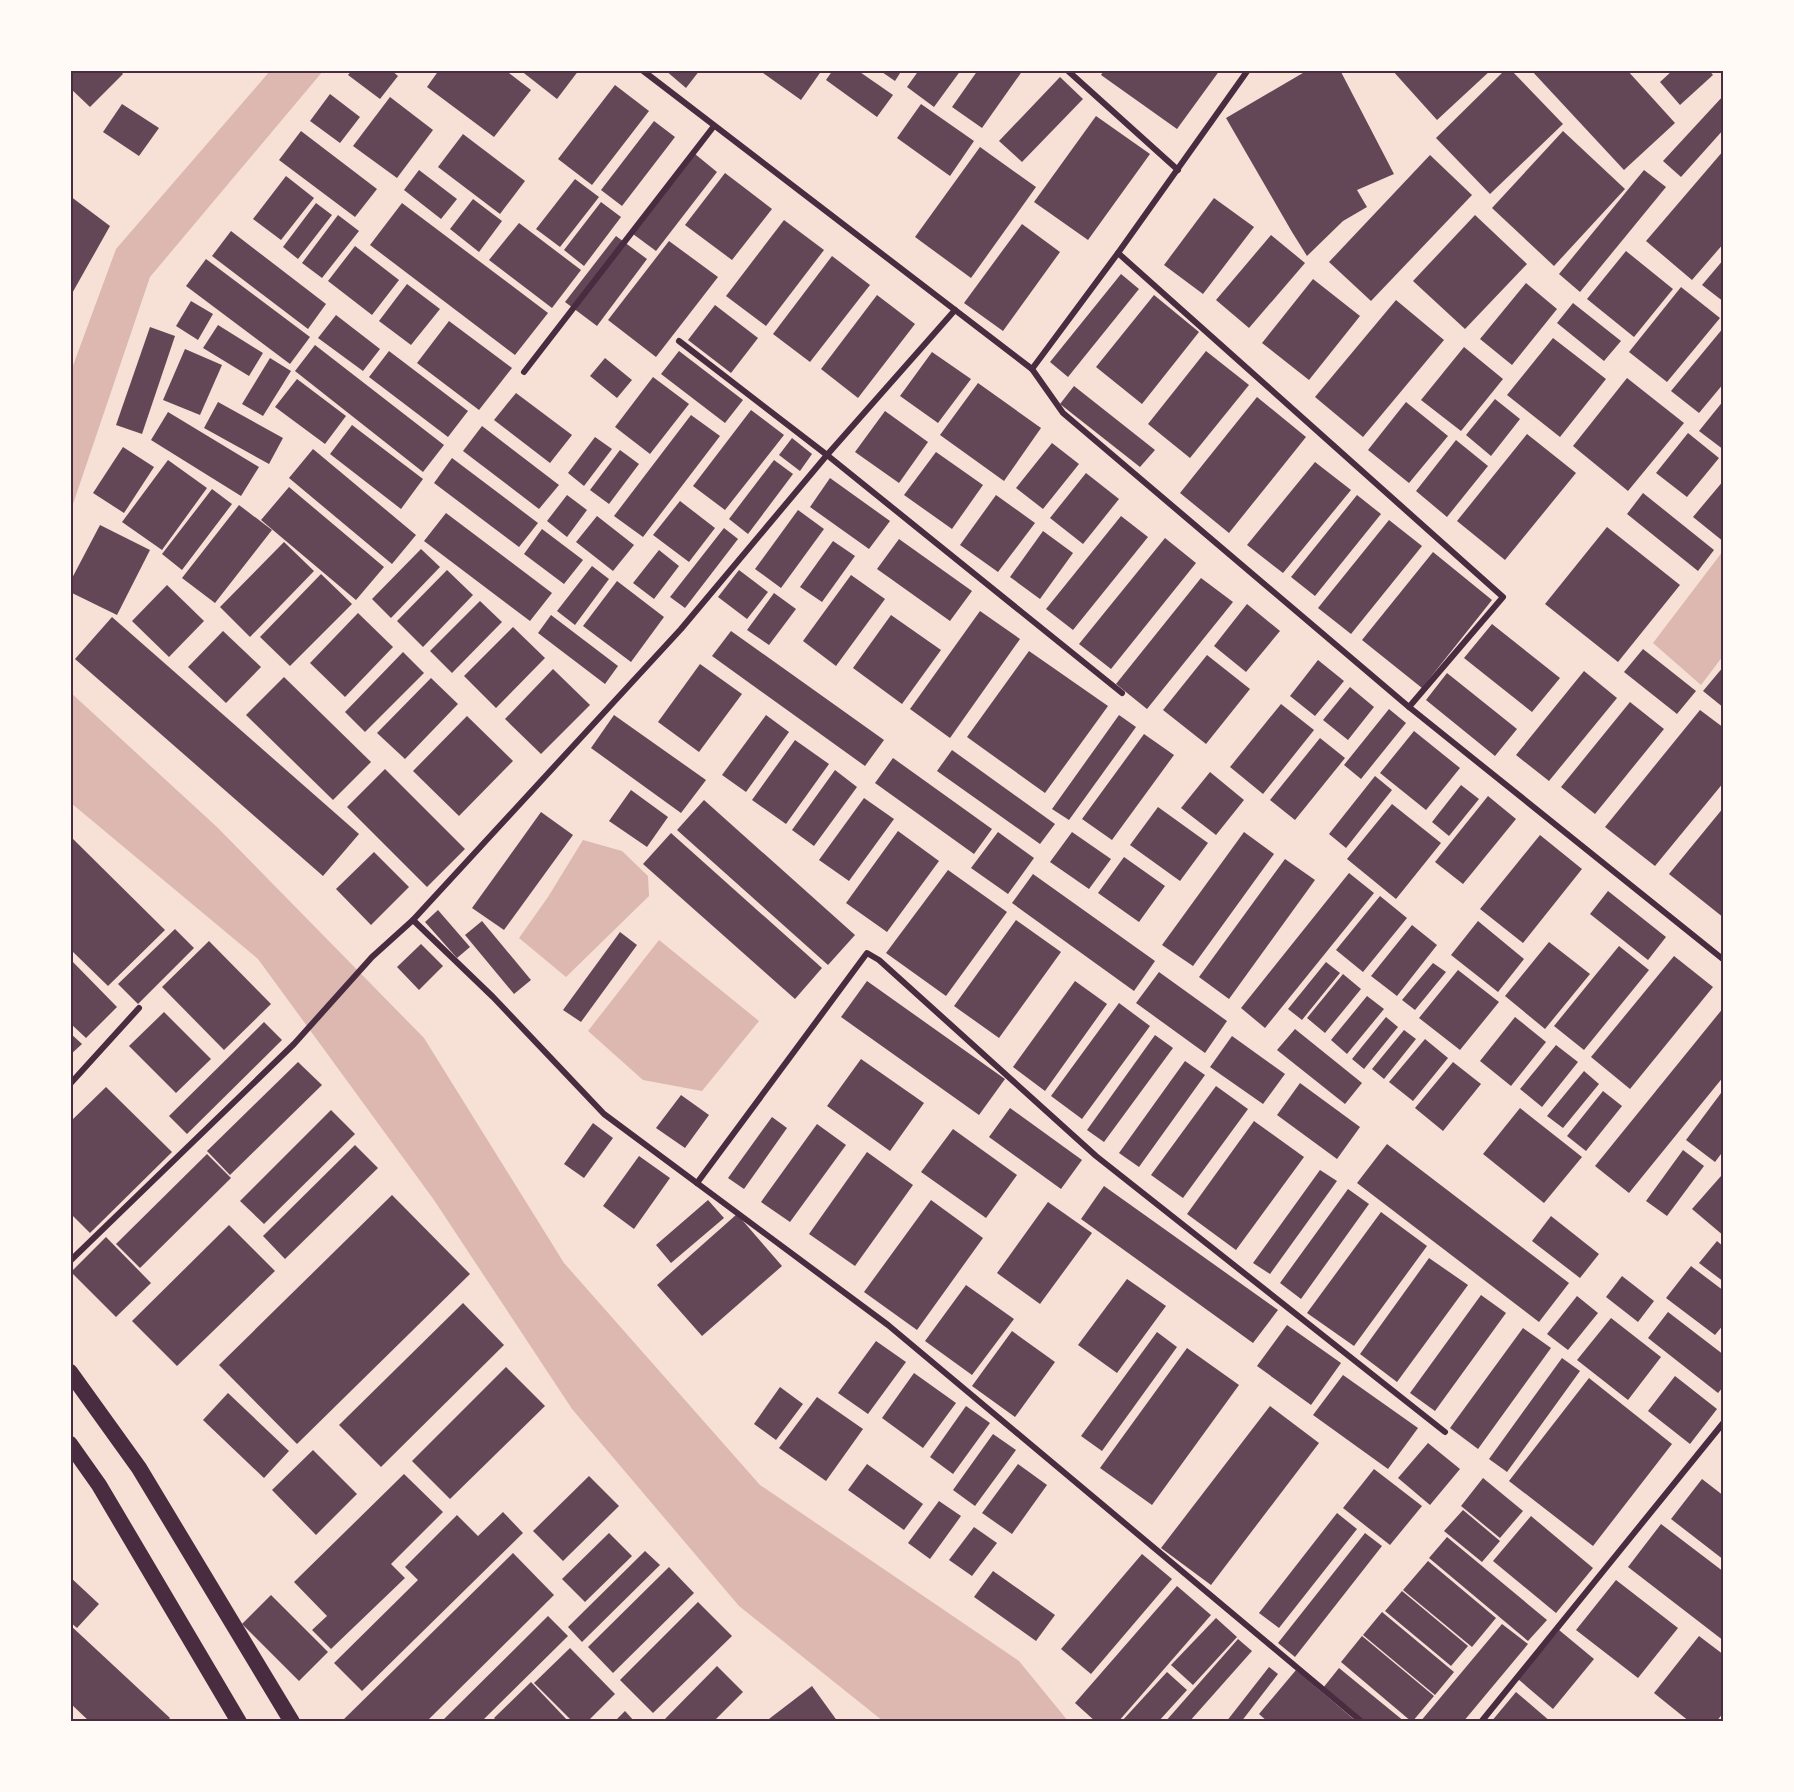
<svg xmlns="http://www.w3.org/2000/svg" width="1794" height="1792" viewBox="0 0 1794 1792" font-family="'DejaVu Sans',sans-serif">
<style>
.water{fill:#dcb8b0}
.building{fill:#644757}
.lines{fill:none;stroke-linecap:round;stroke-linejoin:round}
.minor{stroke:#4a2c40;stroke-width:6}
.trunk{stroke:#4a2c40;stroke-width:16}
.neatline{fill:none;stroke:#4a2c40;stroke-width:2}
</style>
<rect width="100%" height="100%" fill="#f7e1d7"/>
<g class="water">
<polygon points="270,71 323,71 150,277 71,510 71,371 116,249"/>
<polygon points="1723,551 1723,656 1701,685 1653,643"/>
<polygon points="70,692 217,827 424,1038 564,1263 760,1485 1019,1661 1068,1721 883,1721 739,1606 572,1409 434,1200 258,959 71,803"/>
<polygon points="583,840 622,851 648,876 649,896 566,977 519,938 548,897"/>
<polygon points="659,940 759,1021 702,1091 643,1080 588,1031"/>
</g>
<g class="building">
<polygon points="70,70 120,70 123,74 90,107 70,88"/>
<polygon points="352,70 391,70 398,76 380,99 348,75"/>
<polygon points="439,70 505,70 531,90 494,137 427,87"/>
<polygon points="520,70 579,70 557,99"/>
<polygon points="665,70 700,70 686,88"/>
<polygon points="759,70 822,70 801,100"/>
<polygon points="833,70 857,70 893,95 877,117 826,80"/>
<polygon points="879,70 902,70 895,81"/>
<polygon points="919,70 961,70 934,107 907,87"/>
<polygon points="978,70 1023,70 982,128 952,107"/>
<polygon points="1104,70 1220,70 1177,129 1101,75"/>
<polygon points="1308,70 1340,70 1394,174 1357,190 1367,207 1343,221 1307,256 1292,232 1226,118"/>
<polygon points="1392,70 1491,70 1437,120"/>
<polygon points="1505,70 1511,70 1563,124 1490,194 1436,138"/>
<polygon points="1531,70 1627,70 1675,123 1624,170"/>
<polygon points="1673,70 1709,70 1713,75 1680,105 1660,82"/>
<polygon points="1060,77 1083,99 1022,162 999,141"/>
<polygon points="615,85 649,111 592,185 558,159"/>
<polygon points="330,94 360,117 340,143 310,121"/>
<polygon points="1724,95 1724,129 1681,177 1663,161"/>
<polygon points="390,97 433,130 397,178 353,146"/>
<polygon points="122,104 159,128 139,156 103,132"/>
<polygon points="921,104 974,141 950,176 897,138"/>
<polygon points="1096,116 1150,154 1088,240 1034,202"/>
<polygon points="654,121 675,137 622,206 601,190"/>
<polygon points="301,131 377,189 355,217 279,160"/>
<polygon points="1563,131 1625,189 1554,266 1492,208"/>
<polygon points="463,134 525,181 500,214 438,167"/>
<polygon points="980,147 1036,187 971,278 915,237"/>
<polygon points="1724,150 1724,243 1692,280 1646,241"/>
<polygon points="695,154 717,172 656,251 633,234"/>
<polygon points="1430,155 1472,195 1371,301 1329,262"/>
<polygon points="419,170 457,199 441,219 404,190"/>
<polygon points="1644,170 1666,187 1580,292 1559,274"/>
<polygon points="725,173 772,209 732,260 685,225"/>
<polygon points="286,176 314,198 281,240 253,219"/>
<polygon points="575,179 599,197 560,247 536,229"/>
<polygon points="70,196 110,226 70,297"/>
<polygon points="1214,198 1254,227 1203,294 1164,265"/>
<polygon points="473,199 502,221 479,252 450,229"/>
<polygon points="601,202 621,217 584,266 564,250"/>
<polygon points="316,203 332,215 298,259 283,247"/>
<polygon points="402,203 548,313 515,355 370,245"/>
<polygon points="338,215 359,231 322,278 302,263"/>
<polygon points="1475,215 1527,264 1465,329 1413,281"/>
<polygon points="784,220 824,250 766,326 726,296"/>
<polygon points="519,223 581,270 552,308 489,260"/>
<polygon points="1022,224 1060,252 1003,331 964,303"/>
<polygon points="231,231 326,304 308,329 212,256"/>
<polygon points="1271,235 1305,263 1249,328 1216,300"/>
<polygon points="616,236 647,259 597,326 565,302"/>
<polygon points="669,241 718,277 656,357 608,320"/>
<polygon points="355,246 399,280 372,315 328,281"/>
<polygon points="1626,251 1673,289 1634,337 1587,299"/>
<polygon points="832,256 870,285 810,362 773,334"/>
<polygon points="206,259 310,337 290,364 186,286"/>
<polygon points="1724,259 1724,302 1702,285"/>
<polygon points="1121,274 1139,289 1068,377 1050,362"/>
<polygon points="1313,279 1360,316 1309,380 1262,343"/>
<polygon points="1526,283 1557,309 1512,365 1480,339"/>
<polygon points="407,284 440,309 411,345 379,321"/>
<polygon points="1681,287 1720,318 1667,382 1629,352"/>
<polygon points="877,295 915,324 858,398 821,369"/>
<polygon points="1154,295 1199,332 1142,404 1096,367"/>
<polygon points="1396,300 1444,340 1363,437 1315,397"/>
<polygon points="191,301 213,314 198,340 176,326"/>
<polygon points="1573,303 1621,341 1604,361 1557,323"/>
<polygon points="715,305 758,338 731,373 688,340"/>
<polygon points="336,315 380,349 363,371 318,338"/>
<polygon points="449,321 512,368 479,410 417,363"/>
<polygon points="218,325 263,353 249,376 203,348"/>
<polygon points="150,327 175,336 142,434 116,425"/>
<polygon points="1724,327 1724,383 1699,413 1671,391"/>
<polygon points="1553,338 1606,379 1560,437 1507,395"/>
<polygon points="315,345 444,445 423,472 295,371"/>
<polygon points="1464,347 1503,379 1461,431 1421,400"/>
<polygon points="185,349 222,365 200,415 163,400"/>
<polygon points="389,351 468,411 448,437 369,377"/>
<polygon points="679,351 743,400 725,423 661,374"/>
<polygon points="1206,351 1249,385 1190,458 1148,424"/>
<polygon points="932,352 971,379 938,423 900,396"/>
<polygon points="270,358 291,371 263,416 242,404"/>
<polygon points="605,358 632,380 617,398 590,376"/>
<polygon points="653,377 689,404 650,454 615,427"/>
<polygon points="1627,378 1684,423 1628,491 1573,446"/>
<polygon points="297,379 346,416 325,444 275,407"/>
<polygon points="978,383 1041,428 1004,481 940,435"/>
<polygon points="1074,386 1155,450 1140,467 1060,404"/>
<polygon points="516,393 572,435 550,463 494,420"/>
<polygon points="1257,397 1306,437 1229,533 1180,493"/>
<polygon points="1495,399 1520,419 1491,456 1466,435"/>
<polygon points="1724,400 1724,450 1699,431"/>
<polygon points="218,402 283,438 269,464 204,428"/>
<polygon points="1406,402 1448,436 1409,483 1368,450"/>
<polygon points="751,410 784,435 725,510 693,486"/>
<polygon points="885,411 928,442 899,483 855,452"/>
<polygon points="168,412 259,467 241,496 151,440"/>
<polygon points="691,415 720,436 643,537 614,516"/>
<polygon points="352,425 423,479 401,509 330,454"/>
<polygon points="482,426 559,485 539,509 463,451"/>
<polygon points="1688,433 1719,458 1687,497 1656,473"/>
<polygon points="1527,434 1576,473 1505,560 1457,521"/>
<polygon points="595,437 612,449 584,486 568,473"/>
<polygon points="792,438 812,454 800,471 779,455"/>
<polygon points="1456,440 1488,466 1447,517 1416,491"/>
<polygon points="1052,443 1079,464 1043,509 1016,488"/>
<polygon points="123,447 154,467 124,513 93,493"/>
<polygon points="313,449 416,535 392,564 289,478"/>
<polygon points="620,450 639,464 609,504 590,490"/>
<polygon points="936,452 983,485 952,529 904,495"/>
<polygon points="452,458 538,523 519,547 434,483"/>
<polygon points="168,460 207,488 162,550 122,522"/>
<polygon points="774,460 793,474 748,534 729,519"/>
<polygon points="1315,462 1351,490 1283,573 1247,545"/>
<polygon points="1086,473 1119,499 1083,544 1050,518"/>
<polygon points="830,478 890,521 869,549 810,507"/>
<polygon points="1724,480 1724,542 1693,517"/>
<polygon points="289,487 384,567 356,600 261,520"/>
<polygon points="212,489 232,504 182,570 162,554"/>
<polygon points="1643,493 1714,550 1698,571 1627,514"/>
<polygon points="567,495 587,510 567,537 547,521"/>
<polygon points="996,495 1035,523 998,572 960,545"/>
<polygon points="1357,495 1381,514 1315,596 1291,577"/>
<polygon points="680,501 715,528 689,562 653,535"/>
<polygon points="239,505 272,530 215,603 182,578"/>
<polygon points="798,510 824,529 781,588 755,569"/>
<polygon points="446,513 552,593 530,621 424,541"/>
<polygon points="597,516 634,545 613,571 576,542"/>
<polygon points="1121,516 1148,537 1073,630 1046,609"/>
<polygon points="1389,520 1422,546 1351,634 1318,608"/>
<polygon points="100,525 150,550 117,615 70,592 70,582"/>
<polygon points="1607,527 1680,585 1618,662 1545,604"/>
<polygon points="724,528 738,539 685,608 670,597"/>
<polygon points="542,529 583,560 564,584 524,554"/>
<polygon points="1043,531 1073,553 1040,599 1010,577"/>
<polygon points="1165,538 1196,563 1111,669 1079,644"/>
<polygon points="899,539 972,591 950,621 877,569"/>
<polygon points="833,541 855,556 822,602 800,587"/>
<polygon points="284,542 314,571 250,637 220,607"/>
<polygon points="421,549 440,567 391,618 372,599"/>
<polygon points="659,550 679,566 654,599 633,583"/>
<polygon points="1433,552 1492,600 1422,688 1362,640"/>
<polygon points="592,566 609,579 575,625 557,611"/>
<polygon points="447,570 473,595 423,647 397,621"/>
<polygon points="739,570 768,592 747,619 718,597"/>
<polygon points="321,574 352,604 290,666 260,637"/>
<polygon points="851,575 885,599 836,666 803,641"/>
<polygon points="1201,578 1233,602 1147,709 1116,684"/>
<polygon points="617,581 664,617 631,662 583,626"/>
<polygon points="167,585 204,621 169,657 132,621"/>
<polygon points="774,593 796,609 769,645 747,630"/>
<polygon points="480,601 502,622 452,673 430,651"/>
<polygon points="1247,604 1280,631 1246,672 1214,646"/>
<polygon points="980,611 1020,639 950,738 910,709"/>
<polygon points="358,613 393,647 345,697 310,663"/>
<polygon points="551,615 618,666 605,684 538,633"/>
<polygon points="891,615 941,650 902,704 853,668"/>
<polygon points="112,617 359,834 323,876 75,659"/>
<polygon points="1492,624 1560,678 1532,712 1464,658"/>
<polygon points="513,627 545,658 496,708 464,676"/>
<polygon points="223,631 261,667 226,703 188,667"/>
<polygon points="731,631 884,740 865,766 712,656"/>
<polygon points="1643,649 1696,691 1677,714 1624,672"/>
<polygon points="1029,651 1108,706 1045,793 967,737"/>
<polygon points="403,652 424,673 365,732 345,712"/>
<polygon points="1207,655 1250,689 1206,744 1163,710"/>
<polygon points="1318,660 1344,681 1315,716 1290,696"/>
<polygon points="700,664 742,694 699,752 658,722"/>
<polygon points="1724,666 1724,708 1703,691"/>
<polygon points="553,669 590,705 541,754 505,719"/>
<polygon points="1584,671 1617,698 1549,781 1516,755"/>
<polygon points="1447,673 1517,729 1495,756 1426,700"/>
<polygon points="284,677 371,762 333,800 246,715"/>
<polygon points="431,678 458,704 405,759 377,733"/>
<polygon points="1350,687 1374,707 1348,740 1323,720"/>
<polygon points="1630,702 1664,729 1595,814 1561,787"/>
<polygon points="1281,704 1314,730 1263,794 1230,767"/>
<polygon points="1389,709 1406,723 1361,779 1344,765"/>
<polygon points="1700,710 1724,728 1724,782 1655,866 1605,827"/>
<polygon points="614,715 706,780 681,813 591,748"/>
<polygon points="766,715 789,732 746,792 722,775"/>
<polygon points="1119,715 1136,727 1069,820 1052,809"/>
<polygon points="467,716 513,761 459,816 413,771"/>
<polygon points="1414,731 1460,768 1426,810 1380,773"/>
<polygon points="1144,734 1174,755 1112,840 1082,819"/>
<polygon points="1320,738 1345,758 1295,820 1270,800"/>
<polygon points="795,740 829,764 786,824 752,800"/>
<polygon points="952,750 1055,824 1040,844 937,771"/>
<polygon points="893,758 992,829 974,854 875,783"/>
<polygon points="385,769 465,849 427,887 347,807"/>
<polygon points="835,770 857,787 814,846 792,830"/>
<polygon points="1210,772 1244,800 1216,835 1181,808"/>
<polygon points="1375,776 1392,790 1346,848 1329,834"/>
<polygon points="1461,785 1479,799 1449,836 1432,822"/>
<polygon points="631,790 668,817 647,847 609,821"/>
<polygon points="1488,796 1516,819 1463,884 1435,862"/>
<polygon points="864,798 894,819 849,881 819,860"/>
<polygon points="704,800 855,935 828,965 677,830"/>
<polygon points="1392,804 1441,843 1396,899 1347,859"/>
<polygon points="1158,807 1208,843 1180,881 1130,845"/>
<polygon points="1724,807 1724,918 1669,874"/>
<polygon points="541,812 573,835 504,930 472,908"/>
<polygon points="898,831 939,861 887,932 846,903"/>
<polygon points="998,832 1034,858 1008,894 971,868"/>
<polygon points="1072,832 1111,859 1089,889 1050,862"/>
<polygon points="1244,832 1274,854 1193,966 1162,945"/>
<polygon points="671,833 822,968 795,999 643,864"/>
<polygon points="1540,835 1582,869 1523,943 1480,909"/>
<polygon points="70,836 165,930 108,986 70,949"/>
<polygon points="374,852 409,887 371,925 336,889"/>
<polygon points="1124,857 1165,886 1139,922 1098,893"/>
<polygon points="1285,859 1315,880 1229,999 1199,977"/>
<polygon points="948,870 1007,912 946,996 886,953"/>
<polygon points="1349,873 1374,893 1265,1028 1241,1008"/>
<polygon points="1033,874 1155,961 1134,991 1012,903"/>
<polygon points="1608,891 1666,937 1648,960 1590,914"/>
<polygon points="1380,896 1407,918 1363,972 1336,950"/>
<polygon points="438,910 470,947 457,958 425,922"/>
<polygon points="1016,920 1061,952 999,1038 954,1006"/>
<polygon points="482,921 531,980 514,994 465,935"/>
<polygon points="1478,921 1524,959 1498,992 1451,955"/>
<polygon points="1412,925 1437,945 1397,996 1371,976"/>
<polygon points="175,929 194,948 138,1004 118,984"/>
<polygon points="620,932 637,945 581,1022 563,1010"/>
<polygon points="209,941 271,1004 224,1050 162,987"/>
<polygon points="1549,942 1590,974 1545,1029 1505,996"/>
<polygon points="421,944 443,966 419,990 397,967"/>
<polygon points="1619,946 1649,970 1584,1050 1554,1026"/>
<polygon points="1674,956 1713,987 1630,1089 1591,1057"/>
<polygon points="70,959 117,1007 86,1038 70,1023"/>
<polygon points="1326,962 1340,973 1302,1020 1288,1009"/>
<polygon points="1433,963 1446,972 1415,1010 1402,1000"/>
<polygon points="1458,970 1499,1002 1460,1050 1419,1018"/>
<polygon points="1159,972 1227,1021 1205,1053 1136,1003"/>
<polygon points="1343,974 1361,989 1325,1033 1307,1018"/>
<polygon points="867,981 1005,1079 979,1115 841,1017"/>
<polygon points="1075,981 1107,1004 1045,1091 1013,1067"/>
<polygon points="1367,996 1384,1009 1347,1054 1331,1040"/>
<polygon points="1119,1003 1150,1026 1082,1119 1051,1096"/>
<polygon points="1724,1007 1724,1076 1629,1193 1595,1166"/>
<polygon points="164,1012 211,1059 176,1093 129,1046"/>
<polygon points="1386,1017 1398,1027 1364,1069 1352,1059"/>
<polygon points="1515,1017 1546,1042 1511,1086 1480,1061"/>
<polygon points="264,1022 282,1040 187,1134 169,1116"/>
<polygon points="1295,1029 1362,1083 1345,1104 1277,1050"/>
<polygon points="1404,1030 1416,1039 1384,1079 1372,1069"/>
<polygon points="70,1033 82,1044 70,1055"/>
<polygon points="1155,1035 1173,1048 1104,1142 1087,1130"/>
<polygon points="1232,1036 1285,1074 1263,1104 1210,1067"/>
<polygon points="1425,1039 1448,1058 1413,1101 1389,1082"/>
<polygon points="1556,1045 1578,1062 1542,1107 1520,1089"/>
<polygon points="861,1059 924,1103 890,1151 827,1106"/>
<polygon points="1185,1061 1205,1075 1139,1167 1119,1153"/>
<polygon points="298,1062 322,1085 230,1175 207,1151"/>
<polygon points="1453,1062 1481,1084 1443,1131 1415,1108"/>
<polygon points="1584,1071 1599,1084 1563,1128 1547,1116"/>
<polygon points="1300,1083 1360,1127 1337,1159 1277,1115"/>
<polygon points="1216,1086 1248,1109 1183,1198 1151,1175"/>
<polygon points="106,1087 172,1152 90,1233 70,1213 70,1122"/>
<polygon points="1724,1089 1724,1150 1715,1162 1686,1140"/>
<polygon points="1603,1091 1622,1106 1586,1151 1567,1136"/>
<polygon points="681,1095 709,1115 685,1148 656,1128"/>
<polygon points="1010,1108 1082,1160 1061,1189 989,1137"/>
<polygon points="1520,1108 1582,1157 1544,1203 1483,1154"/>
<polygon points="331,1110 355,1134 264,1224 240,1201"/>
<polygon points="772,1117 787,1128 744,1189 728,1178"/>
<polygon points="1254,1121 1304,1157 1236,1250 1187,1214"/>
<polygon points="593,1123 613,1138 584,1178 564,1164"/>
<polygon points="817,1124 846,1145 790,1222 761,1202"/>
<polygon points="953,1129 1017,1175 986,1218 921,1172"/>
<polygon points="1387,1144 1569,1283 1539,1322 1357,1183"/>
<polygon points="355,1145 378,1168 285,1259 263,1236"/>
<polygon points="1683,1150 1704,1166 1667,1216 1646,1201"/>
<polygon points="867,1152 913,1185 855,1266 809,1234"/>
<polygon points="207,1154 231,1178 140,1268 116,1244"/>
<polygon points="639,1156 670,1178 634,1229 603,1206"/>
<polygon points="1320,1170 1337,1181 1270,1274 1253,1263"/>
<polygon points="1721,1176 1724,1178 1724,1236 1692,1209"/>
<polygon points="1104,1186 1278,1310 1253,1343 1081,1219"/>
<polygon points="1348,1189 1369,1204 1301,1299 1280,1283"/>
<polygon points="392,1195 470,1274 297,1444 219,1365"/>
<polygon points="708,1200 724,1218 671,1263 656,1245"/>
<polygon points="931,1200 983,1238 917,1330 864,1292"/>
<polygon points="1048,1202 1092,1233 1040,1304 997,1273"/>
<polygon points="1381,1212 1427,1246 1354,1346 1307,1313"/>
<polygon points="737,1214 782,1266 702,1336 657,1285"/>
<polygon points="1551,1216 1599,1254 1580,1278 1532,1241"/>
<polygon points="229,1225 275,1271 177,1366 132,1321"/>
<polygon points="106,1237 151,1283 116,1317 71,1272"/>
<polygon points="1717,1241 1724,1247 1724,1282 1699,1263"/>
<polygon points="1429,1258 1468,1285 1397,1382 1360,1354"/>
<polygon points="1691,1266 1724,1291 1724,1324 1715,1335 1666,1298"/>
<polygon points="1622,1276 1654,1301 1638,1322 1606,1297"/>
<polygon points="1127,1279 1166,1306 1117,1373 1078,1345"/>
<polygon points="966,1285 1014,1319 972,1375 925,1341"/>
<polygon points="1481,1295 1506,1313 1435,1411 1410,1393"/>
<polygon points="1577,1296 1598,1313 1568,1350 1547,1334"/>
<polygon points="463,1303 504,1345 381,1467 339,1425"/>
<polygon points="1668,1312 1724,1355 1724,1386 1718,1393 1648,1338"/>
<polygon points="1611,1318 1661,1357 1628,1400 1577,1360"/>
<polygon points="1287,1325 1341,1363 1311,1405 1257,1366"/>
<polygon points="1523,1328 1551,1348 1478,1449 1450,1428"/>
<polygon points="1012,1331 1055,1362 1015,1417 972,1386"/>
<polygon points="1157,1332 1177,1347 1102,1451 1081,1436"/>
<polygon points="876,1341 906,1362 868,1414 838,1393"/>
<polygon points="1187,1348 1239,1385 1152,1505 1100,1468"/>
<polygon points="1562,1358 1580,1371 1507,1472 1489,1459"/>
<polygon points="506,1367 545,1406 450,1499 412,1461"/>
<polygon points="914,1373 956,1403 923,1448 882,1418"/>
<polygon points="1343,1375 1418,1428 1388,1469 1313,1415"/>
<polygon points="1675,1376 1717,1409 1690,1444 1648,1411"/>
<polygon points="1589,1378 1672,1444 1593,1546 1509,1481"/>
<polygon points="780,1387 803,1404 776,1440 754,1424"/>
<polygon points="228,1393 289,1451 264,1478 203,1420"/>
<polygon points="817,1397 863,1429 826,1481 779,1448"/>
<polygon points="966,1406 990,1423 953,1474 930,1457"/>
<polygon points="1270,1406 1319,1443 1211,1585 1161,1548"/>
<polygon points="993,1434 1016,1450 975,1506 953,1490"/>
<polygon points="1428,1443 1460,1469 1430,1505 1398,1478"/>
<polygon points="313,1450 357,1494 316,1535 272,1490"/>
<polygon points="867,1464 923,1504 904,1530 848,1490"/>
<polygon points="1018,1464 1047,1485 1012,1534 982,1513"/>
<polygon points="1374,1469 1422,1506 1390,1545 1343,1508"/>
<polygon points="404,1474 443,1512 391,1564 405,1578 331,1649 312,1630 327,1616 294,1582"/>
<polygon points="589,1476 619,1506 563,1561 533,1531"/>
<polygon points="1483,1478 1523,1511 1500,1538 1461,1506"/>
<polygon points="1702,1479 1724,1496 1724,1560 1671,1519"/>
<polygon points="939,1501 961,1516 930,1559 908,1543"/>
<polygon points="1463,1510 1500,1541 1482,1562 1444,1531"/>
<polygon points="503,1512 523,1533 362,1691 334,1663 418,1580 405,1567 457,1515 478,1536"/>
<polygon points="1337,1513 1357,1529 1279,1628 1259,1613"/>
<polygon points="1531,1516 1593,1568 1556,1613 1493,1561"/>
<polygon points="1661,1524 1724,1572 1724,1641 1628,1567"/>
<polygon points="974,1527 997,1543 972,1576 949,1560"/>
<polygon points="609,1533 632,1556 585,1602 562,1579"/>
<polygon points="1365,1533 1382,1546 1295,1657 1278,1643"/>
<polygon points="1447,1537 1547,1620 1528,1641 1429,1558"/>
<polygon points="645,1551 660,1565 582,1642 568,1627"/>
<polygon points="513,1553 554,1595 426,1722 341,1722"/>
<polygon points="1142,1554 1172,1579 1091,1674 1061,1649"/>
<polygon points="1428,1561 1496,1618 1472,1647 1403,1590"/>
<polygon points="669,1567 694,1593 613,1673 588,1647"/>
<polygon points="993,1571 1055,1615 1036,1641 974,1597"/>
<polygon points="70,1577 99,1604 77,1628 70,1622"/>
<polygon points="1616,1580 1678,1628 1638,1678 1576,1630"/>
<polygon points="1177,1586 1211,1615 1118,1722 1096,1722 1075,1703"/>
<polygon points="1402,1591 1468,1646 1451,1666 1385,1611"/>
<polygon points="271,1595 328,1652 299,1681 242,1624"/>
<polygon points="698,1602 732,1636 653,1713 620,1680"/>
<polygon points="1382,1612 1454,1672 1435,1695 1363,1635"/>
<polygon points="548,1616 568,1636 484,1719 487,1722 441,1722"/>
<polygon points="1216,1618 1237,1637 1193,1685 1171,1665"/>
<polygon points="1502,1624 1528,1644 1463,1722 1420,1722"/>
<polygon points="70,1625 170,1718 167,1722 90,1722 70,1703"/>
<polygon points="1559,1630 1594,1659 1553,1709 1518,1679"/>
<polygon points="1362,1636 1434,1696 1412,1722 1341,1662"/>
<polygon points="1699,1636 1724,1655 1724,1712 1716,1722 1690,1722 1654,1693"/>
<polygon points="1238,1639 1252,1651 1189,1722 1165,1722"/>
<polygon points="570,1648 615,1694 587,1722 573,1722 534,1683"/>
<polygon points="717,1666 743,1692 713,1722 662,1722"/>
<polygon points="1269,1667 1278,1674 1241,1722 1226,1722"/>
<polygon points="1339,1668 1405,1722 1364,1722 1323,1688"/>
<polygon points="1296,1670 1357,1722 1268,1722 1259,1714"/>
<polygon points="1167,1672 1187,1690 1158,1722 1121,1722"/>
<polygon points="531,1682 569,1722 498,1722 494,1718"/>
<polygon points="812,1686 838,1722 765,1722"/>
<polygon points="1516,1692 1551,1722 1491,1722"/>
<polygon points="625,1711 635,1722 614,1722"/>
</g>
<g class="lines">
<g class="minor">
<polyline points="642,70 1032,369 1063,413 1409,707 1724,960"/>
<polyline points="1067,70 1178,170"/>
<polyline points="1118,253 1503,597 1409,707"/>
<polyline points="679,341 827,455 1122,693"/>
<polyline points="1032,369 1118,253 1248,70"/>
<polyline points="524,372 714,126"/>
<polyline points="413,920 493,997 604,1114 888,1325 1362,1722"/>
<polyline points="70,1084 139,1008"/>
<polyline points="697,1183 867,953 879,960 1096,1156 1445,1432"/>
<polyline points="70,1261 294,1044 372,957 413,920 681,629 827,455 955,310"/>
<polyline points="1481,1722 1724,1422"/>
</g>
<g class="trunk">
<polyline points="70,1372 139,1468 292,1722"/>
<polyline points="70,1444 99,1485 239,1722"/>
</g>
</g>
<rect width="1794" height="1792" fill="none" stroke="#fffaf5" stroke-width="144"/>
<rect x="72" y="72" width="1650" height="1648" class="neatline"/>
</svg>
